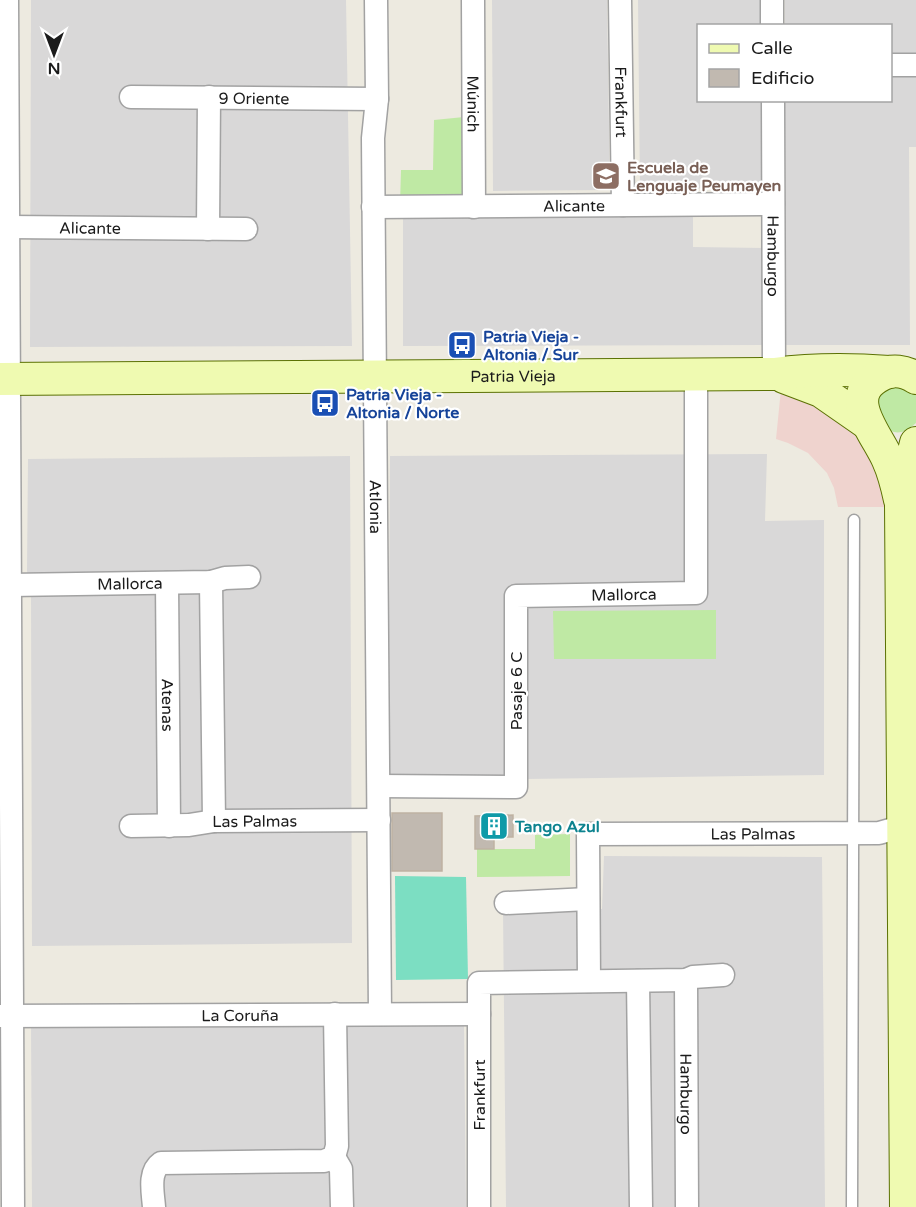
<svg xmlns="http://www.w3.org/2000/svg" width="916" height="1207" viewBox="0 0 916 1207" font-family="'Varela Round',sans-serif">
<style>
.residential{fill:#d9d8d8}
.commercial{fill:#efd3ce}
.grass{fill:#bfe9a4}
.pitch{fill:#7cdec2}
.building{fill:#c1b9b0;stroke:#bfb2a2;stroke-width:1.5}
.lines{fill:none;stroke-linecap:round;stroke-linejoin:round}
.lane-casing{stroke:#a2a2a2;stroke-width:13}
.street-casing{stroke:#a2a2a2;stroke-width:25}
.secondary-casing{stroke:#5b7103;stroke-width:34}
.lane{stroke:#fff;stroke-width:10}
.street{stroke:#fff;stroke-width:22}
.secondary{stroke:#effab1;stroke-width:32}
.labels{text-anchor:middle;stroke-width:4.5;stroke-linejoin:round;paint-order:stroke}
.street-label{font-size:16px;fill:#1b1b1b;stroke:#fff}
.education-label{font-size:16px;font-weight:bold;fill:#785e54;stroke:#fff;text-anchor:start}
.transit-label{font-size:16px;font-weight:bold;fill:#164399;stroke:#fff;text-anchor:start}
.culture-label{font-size:16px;font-weight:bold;fill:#0d838f;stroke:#fff;text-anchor:start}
</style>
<rect width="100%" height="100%" fill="#edeae0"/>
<g class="residential">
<polygon points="31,0 346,0 352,346 30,347"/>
<polygon points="492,0 607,0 610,190 493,191"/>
<polygon points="638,0 761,0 762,25 698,26 698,100 762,101 763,188 640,189"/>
<polygon points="785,0 916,0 916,147 909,147 910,345 786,345 785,101 890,100 890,26 785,25"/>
<polygon points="693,216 693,247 764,248 764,345 403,346 403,217"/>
<polygon points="767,454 765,521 824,520 824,775 388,781 390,456"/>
<polygon points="350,456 352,943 32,946 31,595 27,571 28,459"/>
<polygon points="604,856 822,857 825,1207 506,1207 503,910 602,909"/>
<polygon points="31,1024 464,1024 466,1207 32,1207"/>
</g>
<polygon class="commercial" points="781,389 809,394 856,433 883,483 886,507 838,507 834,488 827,473 808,453 788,443 776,439"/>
<g class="grass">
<polygon points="464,117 465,197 400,204 401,170 433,170 434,120"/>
<path d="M885 382 916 389V423C896 442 885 429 871 413Z"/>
<polygon points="716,610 716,659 554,659 553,611"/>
<polygon points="570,834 570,876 477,877 477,849 535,849 535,835"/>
</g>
<polygon class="pitch" points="395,876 466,877 468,979 396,980"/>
<g class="building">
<rect x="392" y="813" width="50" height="58"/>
<polygon points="513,815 513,837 494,837 494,849 475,849 475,816"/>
</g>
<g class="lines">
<g class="lane-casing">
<polyline id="lane" points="852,1207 854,520"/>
</g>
<g class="street-casing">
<g id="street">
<polyline points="7,0 13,1207"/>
<path id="s1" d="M376 0 377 99 373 138 380 1014"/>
<path id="s2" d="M473 0 474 207"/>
<path id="s3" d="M620 0 623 205"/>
<polyline points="772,0 772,26"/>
<polyline points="890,65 916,65"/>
<path id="s4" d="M131 97 377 99"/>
<path id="s5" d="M773 100 774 374"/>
<path id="s6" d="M373 207 773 204"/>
<path id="s7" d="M8 227 246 229"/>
<polyline points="208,229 209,97"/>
<polyline points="211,582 214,821"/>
<path id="s8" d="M167 583 169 826"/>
<path id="s9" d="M10 585 211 582 225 578 249 577"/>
<path id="s10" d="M379 786 516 787V596L696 593V375"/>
<path id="s11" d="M131 826 189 825 214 821 379 820"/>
<polyline points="506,903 588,899"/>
<path id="s12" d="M686 980 687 1207"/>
<path id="s13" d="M589 981 588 834 879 833 904 826H916"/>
<polyline points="638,981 641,1207"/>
<path id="s14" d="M0 1016 479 1014"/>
<polyline points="334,1157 341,1169 342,1207"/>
<path d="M154 1207C153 1193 148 1172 161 1163L324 1161 334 1157 337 1146 335 1014"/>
<polyline points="479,1207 479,983 686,980 693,977 723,975"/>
</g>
</g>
<g class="secondary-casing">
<g id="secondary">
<polyline points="784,377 821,391 867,423"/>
<path id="s15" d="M0 379 774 374C812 369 851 369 889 372"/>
<path d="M900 500C897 486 894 473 888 460 877 434 840 396 881 375 892 369 905 371 916 378"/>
<polyline points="906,1207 901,504 916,443"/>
</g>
</g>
<use href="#lane" class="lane"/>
<use href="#street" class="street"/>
<use href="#secondary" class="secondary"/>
</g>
<defs>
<g id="school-square" transform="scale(1.5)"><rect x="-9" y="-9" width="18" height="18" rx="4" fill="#8d6e63" stroke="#fff"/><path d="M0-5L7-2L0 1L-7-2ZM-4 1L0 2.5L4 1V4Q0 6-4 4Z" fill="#fff"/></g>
<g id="bus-square" transform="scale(1.5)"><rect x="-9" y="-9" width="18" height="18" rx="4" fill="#1a4fb4" stroke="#fff"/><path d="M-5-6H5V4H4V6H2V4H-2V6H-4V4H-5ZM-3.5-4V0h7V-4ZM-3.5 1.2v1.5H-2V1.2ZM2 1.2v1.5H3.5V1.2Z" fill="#fff"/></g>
<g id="building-square" transform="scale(1.5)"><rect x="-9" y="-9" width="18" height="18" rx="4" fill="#0f9aa8" stroke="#fff"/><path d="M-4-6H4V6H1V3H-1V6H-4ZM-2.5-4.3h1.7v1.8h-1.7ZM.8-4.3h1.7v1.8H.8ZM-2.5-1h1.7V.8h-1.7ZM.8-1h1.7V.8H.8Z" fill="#fff"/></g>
</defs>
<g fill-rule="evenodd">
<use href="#school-square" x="606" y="176"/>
<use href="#bus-square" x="462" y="345"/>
<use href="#bus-square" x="325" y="403"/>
<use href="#building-square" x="494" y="826"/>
</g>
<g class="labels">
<g class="street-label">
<text dy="6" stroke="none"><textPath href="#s4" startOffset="123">9 Oriente</textPath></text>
<text dy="6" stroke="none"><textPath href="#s2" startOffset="104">Múnich</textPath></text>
<text dy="6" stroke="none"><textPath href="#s3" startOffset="102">Frankfurt</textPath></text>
<text dy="6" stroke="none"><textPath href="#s6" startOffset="201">Alicante</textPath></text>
<text dy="6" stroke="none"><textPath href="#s7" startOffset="82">Alicante</textPath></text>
<text dy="6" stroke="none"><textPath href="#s5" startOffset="156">Hamburgo</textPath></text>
<text dy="6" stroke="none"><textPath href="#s15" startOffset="513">Patria Vieja</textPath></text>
<text dy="6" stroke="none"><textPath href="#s1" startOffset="507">Atlonia</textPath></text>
<text dy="6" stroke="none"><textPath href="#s9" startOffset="120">Mallorca</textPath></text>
<text dy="6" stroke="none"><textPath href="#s10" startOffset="436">Mallorca</textPath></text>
<text transform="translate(516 691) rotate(-90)" y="6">Pasaje 6 C</text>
<text dy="6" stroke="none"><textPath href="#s8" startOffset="122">Atenas</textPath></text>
<text dy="6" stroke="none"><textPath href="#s11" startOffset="124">Las Palmas</textPath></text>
<text dy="6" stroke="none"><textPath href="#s13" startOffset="312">Las Palmas</textPath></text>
<text dy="6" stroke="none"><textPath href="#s14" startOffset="240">La Coruña</textPath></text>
<text dy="6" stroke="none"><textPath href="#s12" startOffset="114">Hamburgo</textPath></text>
<text transform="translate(479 1095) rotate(-90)" y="6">Frankfurt</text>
</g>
<g class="education-label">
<text x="627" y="173">Escuela de<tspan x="627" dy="18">Lenguaje Peumayen</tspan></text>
</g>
<g class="transit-label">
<text x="483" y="342">Patria Vieja -<tspan x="483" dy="18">Altonia / Sur</tspan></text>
<text x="346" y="400">Patria Vieja -<tspan x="346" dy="18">Altonia / Norte</tspan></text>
</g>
<g class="culture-label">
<text x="515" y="832">Tango Azul</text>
</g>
</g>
<rect x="697" y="24" width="195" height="78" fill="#ffffff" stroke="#a4a4a4" stroke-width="1.5"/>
<rect x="709" y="44" width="30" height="9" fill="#effab1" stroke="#a4a4a4" stroke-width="1.5"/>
<text x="751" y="54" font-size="18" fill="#1b1b1b">Calle</text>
<rect x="709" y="69" width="30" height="18" fill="#c1b9b0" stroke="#a4a4a4" stroke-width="1.5"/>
<text x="751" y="84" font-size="18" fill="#1b1b1b">Edificio</text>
<g transform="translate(54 54) rotate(180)" stroke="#ffffff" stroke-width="4.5" paint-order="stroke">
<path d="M0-4.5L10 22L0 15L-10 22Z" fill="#1b1b1b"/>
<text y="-9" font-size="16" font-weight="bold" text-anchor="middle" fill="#1b1b1b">N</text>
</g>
</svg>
